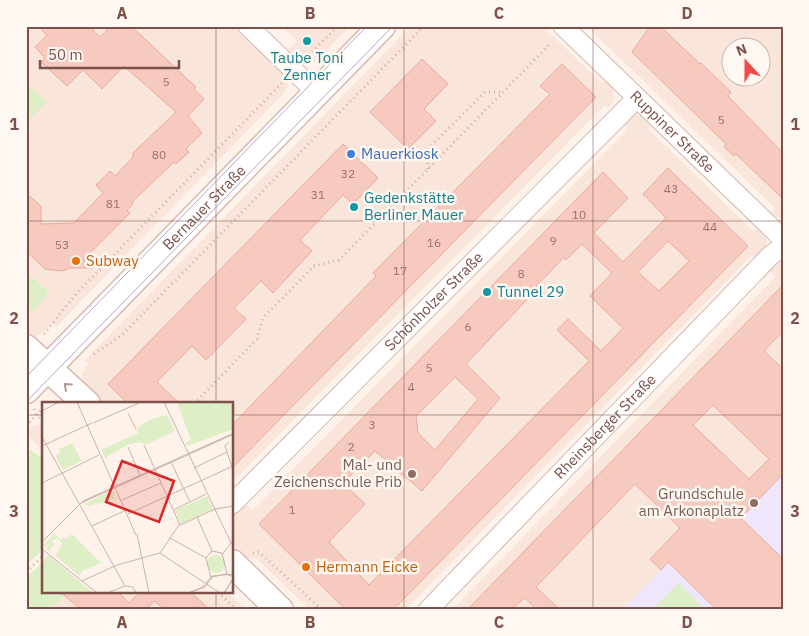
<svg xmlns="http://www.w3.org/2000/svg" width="809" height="636" viewBox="0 0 809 636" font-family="'IBM Plex Sans',sans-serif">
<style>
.residential{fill:#f9e5da;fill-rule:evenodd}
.education{fill:#efe6fb}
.green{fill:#deeec6}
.building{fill:#f6cabf;stroke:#eaab9d;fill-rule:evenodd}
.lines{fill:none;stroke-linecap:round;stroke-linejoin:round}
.minor-casing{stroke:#d5b9b0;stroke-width:21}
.secondary-casing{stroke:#dabaaf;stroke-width:29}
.path{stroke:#dcaca1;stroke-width:3;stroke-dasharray:1 4;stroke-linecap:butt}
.minor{stroke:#fff;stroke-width:19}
.secondary{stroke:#fff;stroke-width:26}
.tram{stroke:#b2a5cb;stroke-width:1}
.oneway{stroke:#b09792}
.grid{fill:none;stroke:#7c5149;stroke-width:1;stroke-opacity:0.55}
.culture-dot{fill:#0f9aa8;stroke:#fff7f2;stroke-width:2}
.shop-dot{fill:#3f7fe0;stroke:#fff7f2;stroke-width:2}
.food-dot{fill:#e8710a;stroke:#fff7f2;stroke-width:2}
.education-dot{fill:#8d6e63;stroke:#fff7f2;stroke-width:2}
.labels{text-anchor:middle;stroke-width:5;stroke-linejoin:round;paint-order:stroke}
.number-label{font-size:12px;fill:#9a6f66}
.culture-label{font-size:15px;fill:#0d838f;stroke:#fff7f2;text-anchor:start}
.street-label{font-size:15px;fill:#7c5149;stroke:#fff7f2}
.shop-label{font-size:15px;fill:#366cbe;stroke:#fff7f2;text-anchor:start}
.food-label{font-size:15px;fill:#c56008;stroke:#fff7f2;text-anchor:start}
.education-label{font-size:15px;fill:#785e54;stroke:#fff7f2;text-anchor:end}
.inset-road{fill:none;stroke:#cab2aa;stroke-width:1}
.view{fill:#d62828;fill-opacity:0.15;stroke:#d62828;stroke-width:2.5}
.inset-edge{fill:none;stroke:#7c5149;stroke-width:2.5}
.neatline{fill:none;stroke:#7c5149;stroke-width:2}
.grid-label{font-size:16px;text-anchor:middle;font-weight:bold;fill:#7c5149}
</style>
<rect width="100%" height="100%" fill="#fef2ea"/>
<g class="residential">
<polygon points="26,26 235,26 286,76 288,86 284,93 56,327 52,323 40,335 34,338 26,337"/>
<polygon points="282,26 350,26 316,61 306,65 289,53 288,50 297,41"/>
<polygon points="411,26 543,26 602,84 606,81 612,87 615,99 608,108 604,106 233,481 232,404 95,403 83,382 82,373 88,363 85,360"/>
<path d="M587 26H783V222L771 212 775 208ZM732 48H762V78H732Z"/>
<polygon points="626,115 643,116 651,125 648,129 753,231 758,227 764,234 767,239 765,249 756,258 752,255 405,610 310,610 256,558 248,559 233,544 233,514 245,503 252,510 254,509 628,129 620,121"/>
<polygon points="778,260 783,260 783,610 452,610 775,277 767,268"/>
<polygon points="36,425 44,428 44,451 30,438 26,441 26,429"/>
<polygon points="69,592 227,592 244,608 253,610 50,610"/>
</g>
<polygon class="education" points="783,445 783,610 622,610 668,562"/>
<g class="green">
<polygon points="26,82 47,102 31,118 26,113"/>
<polygon points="26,271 47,291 47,296 33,310 26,308"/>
<polygon points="26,450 31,450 40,457 44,454 44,548 26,566"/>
<polygon points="44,561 44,592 69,592 50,610 26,610 26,578"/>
<polygon points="678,583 706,610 652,610"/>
</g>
<g class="building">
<polygon points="38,26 89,26 100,37 111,26 131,26 196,87 194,89 204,99 188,116 202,133 186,149 189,152 176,164 174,162 132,202 133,204 127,210 130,213 83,260 93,268 70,268 62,271 45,269 26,251 26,193 41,206 41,224 74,223 103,193 96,185 110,171 115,176 133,157 133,153 176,112 124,66 102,89 83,70 67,86 41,62 45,58 35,47 47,35"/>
<polygon points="650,26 660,26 700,64 701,63 731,92 728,96 783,153 783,199 736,154 734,156 724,147 726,144 632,52"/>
<polygon points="422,59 448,84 424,109 436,121 408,149 370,112"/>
<polygon points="562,64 596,97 232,468 232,425 376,276 373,273 550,94 540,86"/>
<polygon points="343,144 378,178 353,204 343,195 300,240 312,251 273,293 261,281 234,308 246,319 206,360 192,346 157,382 180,404 128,404 108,384"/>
<path d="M668 168 748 246 393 610H346L259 524 603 172 628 198 594 233 623 262 666 218 643 194ZM668 241 689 261 659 291 638 272ZM582 244 612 273 590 296 623 328 601 351 568 319 557 330 589 361 369 585 329 542 365 504 343 483 375 451 422 491 500 398 466 364 538 288 536 286 550 272 564 257 566 260ZM455 377 478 399 435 450 418 433 416 416Z"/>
<path d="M783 285V331L764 351 783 369V474L741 518 783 559V610H717L668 562 661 570 650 559 680 528 635 484 536 587 560 610H537L525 598 510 610H467ZM713 405 769 459 749 479 693 425Z"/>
<polygon points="60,592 118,592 129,603 140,592 191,592 210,610 165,610 154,601 146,610 82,610"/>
</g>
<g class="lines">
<g class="minor-casing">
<g id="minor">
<polyline points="248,26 317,93"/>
<path id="s1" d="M563 26 783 239"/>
<path id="s2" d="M232 504 637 98"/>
<path id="s3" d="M428 610 770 256 783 246"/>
</g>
</g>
<g class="secondary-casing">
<g id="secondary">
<polyline points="26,348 87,404"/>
<path id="s4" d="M26 390 382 26"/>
<polyline points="232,563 280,610"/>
</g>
</g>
<g class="path">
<polyline points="305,59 338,26"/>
<polyline points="428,169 427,150 485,92 503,92"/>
<polyline points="44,334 76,294 282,83"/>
<polyline points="94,354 122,335 424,26"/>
<polyline points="194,404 257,339 263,318 314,266 339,260 550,44"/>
<polyline points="34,409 36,415 44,423"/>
<polyline points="26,426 44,407"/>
<polyline points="253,553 259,552 322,610"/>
<polyline points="26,572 44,555"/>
<polyline points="218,592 237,610"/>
</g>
<use href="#minor" class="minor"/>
<use href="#secondary" class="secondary"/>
<g class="tram">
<polyline points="26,377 367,26"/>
<polyline points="26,402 393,26"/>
</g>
</g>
<defs><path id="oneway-chevron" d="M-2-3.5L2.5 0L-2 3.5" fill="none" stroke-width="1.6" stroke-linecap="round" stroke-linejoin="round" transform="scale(1.25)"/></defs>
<use class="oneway" href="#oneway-chevron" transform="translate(67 386) rotate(-138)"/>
<path class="grid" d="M216 26V404M404 26V610M593 26V610M26 221H783M26 415H44M232 415H783M216 592V610"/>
<g class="culture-dot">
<circle cx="307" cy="41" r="5"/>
<circle cx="354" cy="207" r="5"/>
<circle cx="487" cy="292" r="5"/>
</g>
<circle class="shop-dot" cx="351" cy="154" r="5"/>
<g class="food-dot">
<circle cx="76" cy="261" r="5"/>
<circle cx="306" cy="567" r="5"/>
</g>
<g class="education-dot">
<circle cx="412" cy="474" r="5"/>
<circle cx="754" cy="503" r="5"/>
</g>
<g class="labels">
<g class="number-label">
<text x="166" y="86">5</text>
<text x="721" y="124">5</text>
<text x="159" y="159">80</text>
<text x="348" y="178">32</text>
<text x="671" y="193">43</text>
<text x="318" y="199">31</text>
<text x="113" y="208">81</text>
<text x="579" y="219">10</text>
<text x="710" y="231">44</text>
<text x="553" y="245">9</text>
<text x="434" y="247">16</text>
<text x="62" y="249">53</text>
<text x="400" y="275">17</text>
<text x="521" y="278">8</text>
<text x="468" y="331">6</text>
<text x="429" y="372">5</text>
<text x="411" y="391">4</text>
<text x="372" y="429">3</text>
<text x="351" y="451">2</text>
<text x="292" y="514">1</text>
</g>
<g class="culture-label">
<text x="307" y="63" text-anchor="middle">Taube Toni<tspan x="307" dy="17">Zenner</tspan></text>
<text x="364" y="203">Gedenkstätte<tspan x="364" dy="17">Berliner Mauer</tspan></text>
<text x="497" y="297">Tunnel 29</text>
</g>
<g class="street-label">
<text dy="5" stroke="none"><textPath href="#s1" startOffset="152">Ruppiner Straße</textPath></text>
<text dy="5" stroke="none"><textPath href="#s4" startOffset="255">Bernauer Straße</textPath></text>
<text dy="5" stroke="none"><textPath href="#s2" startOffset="286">Schönholzer Straße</textPath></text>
<text dy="5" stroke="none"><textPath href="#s3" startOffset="255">Rheinsberger Straße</textPath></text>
</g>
<g class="shop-label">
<text x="361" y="159">Mauerkiosk</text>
</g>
<g class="food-label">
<text x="86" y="266">Subway</text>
<text x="316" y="572">Hermann Eicke</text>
</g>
<g class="education-label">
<text x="402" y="470">Mal- und<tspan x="402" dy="17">Zeichenschule Prib</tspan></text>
<text x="744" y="499">Grundschule<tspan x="744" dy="17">am Arkonaplatz</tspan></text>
</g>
</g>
<g transform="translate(42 402)">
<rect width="191" height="191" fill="#fef2ea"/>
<path d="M135 0H191L190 28 145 44 143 41 149 38ZM125 13 133 29 104 43 98 40 85 43 63 56 59 48 96 31 95 26 109 17ZM30 41 40 59 21 68 13 54 18 51 17 47ZM70 89 73 92 71 95 75 96 48 104 41 102ZM165 94 171 107 139 122 133 108ZM12 132 20 139V134L24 137 30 132 59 161 41 168 37 174 14 154 20 141 15 136 9 140 13 142 7 149 4 147 9 140 3 145 1 143ZM6 153 51 191H0V161ZM165 162a9 9 0 1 1 18 0a9 9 0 1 1-18 0Z" fill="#deeec6"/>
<path class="inset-road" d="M35 0 94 133M122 0 189 141M0 9 17 0M86 11 94 27M51 21 97 1M0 35 83 184M187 40 183 44 192 71M102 43 138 123M0 44 50 21M86 45 98 73M129 60 148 100M152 66 185 50M0 81 57 53M80 98 119 81M131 108 164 92M86 112 189 65M155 115 170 149M50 124 84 108M95 132 107 191M128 136 164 156M0 140 39 101 192 32M0 140 41 99 192 31M0 147 55 191M118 151 178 191M180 153 192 137M164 156 170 149 180 151 185 172M164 156 169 176M40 179 75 163 118 151 136 124 173 107 192 104M65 191 83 184 91 185 94 191M146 191 163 185 170 175 184 172 192 175M146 191 161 185 170 174 192 172M182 191 192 176M182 191 192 175"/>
<path class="view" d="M80 59 132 79 117 120 64 100Z"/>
<rect width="191" height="191" class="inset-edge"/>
</g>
<rect width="809" height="636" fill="none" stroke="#fff7f2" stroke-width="55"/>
<g transform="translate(746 62) rotate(339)"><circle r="24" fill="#fff7f2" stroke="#cbb5ae"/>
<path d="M0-4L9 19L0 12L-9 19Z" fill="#f14a46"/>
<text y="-8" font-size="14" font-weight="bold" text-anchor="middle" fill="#7c5149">N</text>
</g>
<path d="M40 60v8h139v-8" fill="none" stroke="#7c5149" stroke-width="2.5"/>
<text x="48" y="60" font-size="15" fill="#7c5149" stroke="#fff7f2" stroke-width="4" paint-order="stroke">50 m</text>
<rect x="28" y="28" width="754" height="580" class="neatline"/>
<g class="grid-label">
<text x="122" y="19">A</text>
<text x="310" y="19">B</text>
<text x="499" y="19">C</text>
<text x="687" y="19">D</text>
<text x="14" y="130">1</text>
<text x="795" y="130">1</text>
<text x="14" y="324">2</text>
<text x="795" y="324">2</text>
<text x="14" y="517">3</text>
<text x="795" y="517">3</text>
<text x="122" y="628">A</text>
<text x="310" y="628">B</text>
<text x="499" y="628">C</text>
<text x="687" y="628">D</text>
</g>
</svg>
